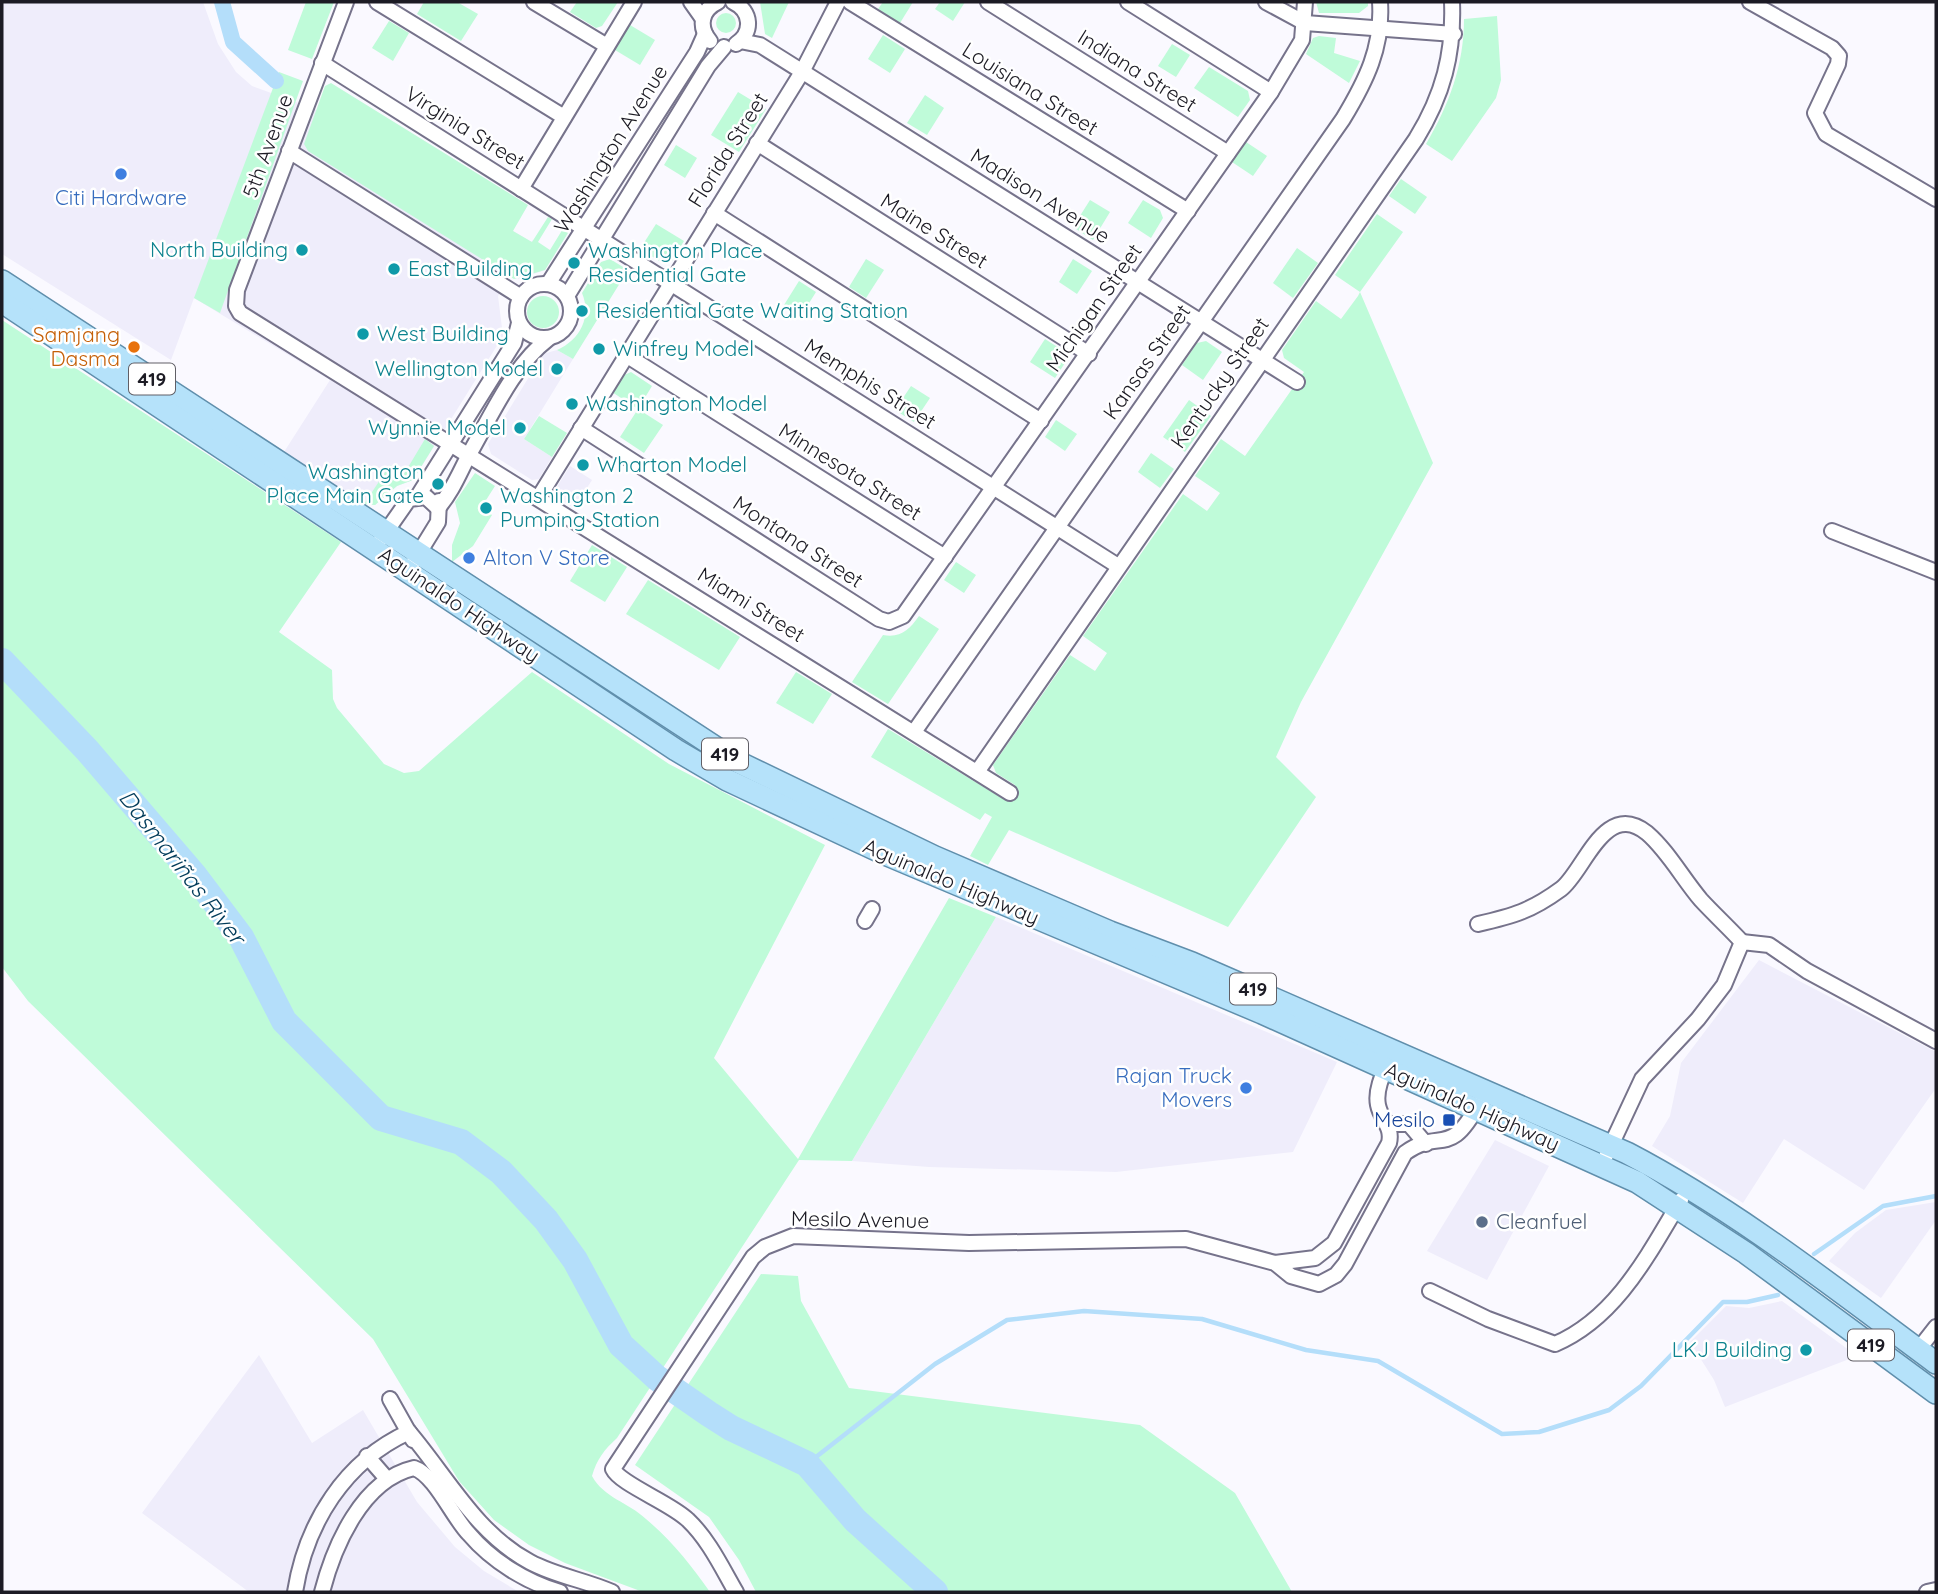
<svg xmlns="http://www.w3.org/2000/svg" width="1938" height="1594" viewBox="0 0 1938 1594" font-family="Quicksand,sans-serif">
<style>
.built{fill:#efedfb}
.green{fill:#bffbd9}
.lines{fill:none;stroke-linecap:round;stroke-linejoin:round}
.stream{stroke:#b4defa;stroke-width:4.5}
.canal{stroke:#b4defa;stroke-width:16}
.river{stroke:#b4defa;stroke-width:26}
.street-casing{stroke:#76738b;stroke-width:18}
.primary-casing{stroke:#608fac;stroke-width:24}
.street{stroke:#fff;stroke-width:14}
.primary{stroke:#b5e2fa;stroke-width:21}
.shop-dot{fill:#3f7fe0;stroke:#fff;stroke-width:2.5}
.culture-dot{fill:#0f9aa8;stroke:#fff;stroke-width:2.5}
.food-dot{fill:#e8710a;stroke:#fff;stroke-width:2.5}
.transit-dot{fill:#1a4fb4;stroke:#fff;stroke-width:2.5}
.service-dot{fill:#5c6f8a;stroke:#fff;stroke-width:2.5}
.labels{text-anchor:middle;stroke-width:5;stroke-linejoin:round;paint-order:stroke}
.shield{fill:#fff;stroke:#605f66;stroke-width:2}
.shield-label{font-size:19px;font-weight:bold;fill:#1c1b24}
.street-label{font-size:21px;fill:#1c1b24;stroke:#fff}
.shop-label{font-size:21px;fill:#366cbe;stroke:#fff}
.culture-label{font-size:21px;fill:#0d838f;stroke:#fff;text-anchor:start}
.food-label{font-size:21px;fill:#c56008;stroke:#fff;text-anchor:end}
.transit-label{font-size:21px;fill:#164399;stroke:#fff;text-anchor:end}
.service-label{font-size:21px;fill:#4e5e75;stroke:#fff;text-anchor:start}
.water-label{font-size:23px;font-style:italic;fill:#003b5a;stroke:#fff}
</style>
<rect width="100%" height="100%" fill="#faf9ff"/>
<g class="built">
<polygon points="2,2 203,2 218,44 236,72 252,86 315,109 531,242 533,240 555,254 545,270 519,279 510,277 498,296 503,336 413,480 397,486 375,505 364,504 284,452 330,380 194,298 171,360 2,254"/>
<polygon points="557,350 573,359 524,439 552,457 539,479 532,480 491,454 488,444 543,354"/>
<polygon points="570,466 592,480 574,508 558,498 555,490"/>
<polygon points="996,917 1337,1062 1293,1152 1116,1172 929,1167 852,1161"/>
<polygon points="1759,960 1936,1052 1936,1088 1864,1190 1784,1139 1743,1203 1652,1146 1670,1116 1681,1063"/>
<polygon points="1495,1140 1549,1166 1487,1280 1427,1251"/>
<polygon points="1936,1202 1936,1220 1881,1298 1829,1261 1855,1233 1886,1210"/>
<polygon points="1782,1301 1857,1356 1725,1407 1714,1380 1690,1342 1726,1306 1749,1308"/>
<polygon points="259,1355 312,1443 363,1410 417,1502 455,1547 484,1571 519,1592 249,1592 142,1513"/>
</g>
<g class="green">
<polygon points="306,2 334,2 312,59 288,50"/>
<polygon points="424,2 457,2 478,14 461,41 417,14"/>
<polygon points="577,2 618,2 602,26 596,28 570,12"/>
<polygon points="760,2 789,2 772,38 765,34"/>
<polygon points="883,2 913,2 900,23 878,9"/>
<polygon points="940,2 965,2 953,21 935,9"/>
<polygon points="1316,2 1368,2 1368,6 1359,13 1319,13"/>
<circle cx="726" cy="23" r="10"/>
<path d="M1497 16 1501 80 1496 98 1452 161 1426 144C1449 105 1464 65 1464 19Z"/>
<polygon points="389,21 409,33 393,61 372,48"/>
<polygon points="630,25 655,40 640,65 615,50"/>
<polygon points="883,35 905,49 890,73 868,59"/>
<polygon points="1319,36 1336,38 1334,53 1360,61 1349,83 1306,54 1313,38"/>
<polygon points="1172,44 1190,55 1176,77 1158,66"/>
<polygon points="1209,67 1248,91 1250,100 1238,117 1194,88"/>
<polygon points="279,72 303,81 220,313 194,298"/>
<polygon points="331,83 528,205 513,231 532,242 548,217 552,219 538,242 550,250 564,227 568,233 545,270 514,279 308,151 304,144 325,86"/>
<polygon points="738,92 766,109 739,152 711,135"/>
<polygon points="925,95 944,108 927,135 907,123"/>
<polygon points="1246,142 1267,156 1253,176 1232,162"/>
<polygon points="676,145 697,158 685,178 664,165"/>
<polygon points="1401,179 1427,197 1415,214 1389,196"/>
<polygon points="1090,200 1110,212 1093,240 1073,227"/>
<polygon points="1143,200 1160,210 1163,218 1151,238 1128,223"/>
<polygon points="1377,214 1403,232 1360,292 1433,463 1301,702 1276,757 1316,797 1228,927 1009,830 988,865 970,856 992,817 985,813 980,820 871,757 888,729 1005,800 1015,785 996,773 993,765 1070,655 1095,671 1107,653 1083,636 1183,494 1207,511 1220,493 1195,476 1221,439 1245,456 1304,372 1284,358 1282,350 1316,301 1341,319 1358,296 1360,292 1335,275"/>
<polygon points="656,224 684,241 672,261 661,262 640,249"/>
<polygon points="1297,248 1318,263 1293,298 1273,283"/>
<path d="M610 259 628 270 573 359 557 350C580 340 592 317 582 293L601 262Z"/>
<polygon points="866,259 884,270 866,298 849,287"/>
<polygon points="1073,259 1092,271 1077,294 1059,282"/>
<polygon points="799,281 816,292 801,316 784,305"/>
<circle cx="543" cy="312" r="16"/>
<path d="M2 320 341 542 279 632 332 670 333 699 337 708 384 764 404 773 419 771 532 672 669 764 825 845 714 1058 798 1159 949 898 996 917 852 1161 799 1160 617 1438C604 1450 597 1459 592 1476 604 1498 628 1502 646 1519 672 1541 691 1565 710 1592H643L565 1563 529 1545 494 1520 459 1481 373 1339 28 1001 2 967Z"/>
<polygon points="1045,339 1067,353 1067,360 1055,378 1030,362"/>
<polygon points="1206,341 1222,352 1203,380 1182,365 1197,343"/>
<polygon points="631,372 652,386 638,409 663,425 644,453 620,437 638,409 612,392 622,376"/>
<polygon points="911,386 930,398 914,422 895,410"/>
<polygon points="1189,400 1211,416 1185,452 1163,437"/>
<polygon points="539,416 567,433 552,457 524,439"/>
<polygon points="1056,420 1077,434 1065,451 1045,437"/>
<polygon points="425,439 434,446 413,480 397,486 375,505 364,504 390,465 404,474"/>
<polygon points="1151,453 1174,469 1160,488 1138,472"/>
<polygon points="475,473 495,486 481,508 492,515 473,546 452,562 452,545 460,523 455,502"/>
<polygon points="592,545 627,567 605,602 570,581"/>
<polygon points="956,562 976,575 964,593 944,580"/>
<polygon points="648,580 740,637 719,670 626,614"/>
<path d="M919 616 939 629 888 704 852 682 883 635C901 638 909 630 919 616Z"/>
<polygon points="796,672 832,694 813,724 776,703"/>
<polygon points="761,1274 798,1276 801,1301 849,1388 1140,1425 1235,1493 1292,1592 756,1592 739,1560 709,1517 635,1465"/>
</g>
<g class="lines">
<g class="stream">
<polyline points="1814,1254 1883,1206 1936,1196"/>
<polyline points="807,1464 935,1364 1007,1320 1084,1311 1202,1319 1306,1350 1378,1361 1502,1434 1539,1432 1609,1410 1641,1386 1723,1302 1747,1302 1778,1295"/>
</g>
<polyline class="canal" points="222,2 233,42 276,81"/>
<polyline class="river" points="2,661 87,750 195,876 241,937 284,1021 381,1118 461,1142 501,1172 546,1220 575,1260 621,1345 657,1378 709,1414 731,1428 807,1464 855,1520 935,1592"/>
<g class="street-casing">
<g id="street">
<polyline points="346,2 237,290 236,306 240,313 1010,793"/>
<polyline points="377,2 564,117"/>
<polyline points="534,2 607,46"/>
<polyline points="691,2 703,19"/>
<path d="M733 2C752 11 753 33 736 44"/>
<polyline points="850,2 1188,211"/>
<polyline points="988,2 1228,153"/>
<polyline points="1128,2 1271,92"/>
<polyline points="1266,2 1305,23 1454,34"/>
<polyline points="1750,2 1832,48 1839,56 1838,64 1815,113 1826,134 1936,199"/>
<path d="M710 41C698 27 701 10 718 2"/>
<polyline points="740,41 760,45 1297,382"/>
<polyline points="322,63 1118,566"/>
<polyline points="757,143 1089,354"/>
<polyline points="289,151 521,297"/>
<polyline points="521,189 634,2"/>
<polyline points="714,213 1041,421"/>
<circle cx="544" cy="311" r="27"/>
<polyline points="548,284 697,52 705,34"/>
<polyline points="567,296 708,66 724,47"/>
<polyline points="626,355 945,557"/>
<polyline points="581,428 879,619 889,622 903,616 1271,92 1302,40 1305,2"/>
<polyline points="418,496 514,343 519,323"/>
<polyline points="539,497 802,72 838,2"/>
<path d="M438 508C453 491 460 471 471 451 492 414 514 365 548 339"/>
<polyline points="1832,531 1936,572"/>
<polyline points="381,539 409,499 426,497 438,508"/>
<polyline points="414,561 438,522 439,501"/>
<path d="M914 732 1343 119C1366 81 1383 47 1380 2"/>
<path d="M977 772 1416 139C1443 95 1454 54 1452 2"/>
<polyline points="865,921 872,909"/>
<path d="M1478 924C1513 916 1531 911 1561 889 1584 872 1604 799 1647 833 1668 851 1683 879 1701 900 1714 914 1729 928 1742 942"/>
<polyline points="1388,1124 1409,1124 1426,1144"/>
<polyline points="1607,1154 1642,1079 1698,1019 1724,985 1742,942 1769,945 1807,971 1936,1041"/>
<path d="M1275 1263 1315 1258 1334 1243 1389 1143C1393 1127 1381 1120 1378 1105 1375 1090 1383 1074 1389 1061"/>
<path d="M1430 1291 1488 1319 1555 1344C1616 1318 1648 1255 1681 1200"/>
<polyline points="1918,1350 1936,1327"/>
<polyline points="390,1399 413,1440"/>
<path d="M409 1432C448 1478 476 1533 530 1562 556 1576 585 1580 612 1592"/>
<polyline points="367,1456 387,1479"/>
<path d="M295 1592C306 1523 345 1461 409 1432"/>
<path d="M322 1592C334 1546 362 1480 414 1468 435 1475 453 1518 469 1534 492 1561 526 1582 560 1592"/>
<path d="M736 1592C722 1568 709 1540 688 1520 671 1503 620 1484 613 1469L753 1257 765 1247 793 1236 969 1243 1186 1239 1275 1263 1291 1276 1319 1284 1336 1275 1345 1264 1405 1153C1441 1127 1449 1160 1479 1103"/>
<polyline points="1927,1592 1936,1590"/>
</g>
</g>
<g class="primary-casing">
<g id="primary">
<path d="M2 281 738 762 935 857 1110 932 1192 963 1627 1153C1738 1211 1836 1289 1936 1363"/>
<polyline points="2,302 676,750 727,780 885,854 1262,1013 1637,1182 1746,1253 1936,1393"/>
</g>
</g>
<use href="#street" class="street"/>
<use href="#primary" class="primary"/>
</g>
<g class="shop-dot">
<circle cx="121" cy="174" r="7"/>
<circle cx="469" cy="558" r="7"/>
<circle cx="1246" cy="1088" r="7"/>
</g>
<g class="culture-dot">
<circle cx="302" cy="250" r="7"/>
<circle cx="574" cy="263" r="7"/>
<circle cx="394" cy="269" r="7"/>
<circle cx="582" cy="311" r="7"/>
<circle cx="363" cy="334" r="7"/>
<circle cx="599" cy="349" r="7"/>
<circle cx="557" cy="369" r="7"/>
<circle cx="572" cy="404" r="7"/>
<circle cx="520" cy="428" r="7"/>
<circle cx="583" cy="465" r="7"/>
<circle cx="438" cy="484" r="7"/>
<circle cx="486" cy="508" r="7"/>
<circle cx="1806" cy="1350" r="7"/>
</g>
<circle class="food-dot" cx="134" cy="347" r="7"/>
<rect class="transit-dot" x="1442" y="1113" width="14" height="14" rx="3.5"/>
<circle class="service-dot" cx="1482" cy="1222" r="7"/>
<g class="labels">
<g class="shield">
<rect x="129" y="363.5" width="46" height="31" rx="5"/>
<rect x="702" y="738.5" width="46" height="31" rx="5"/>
<rect x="1230" y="973.5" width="46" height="31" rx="5"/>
<rect x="1848" y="1329.5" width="46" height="31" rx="5"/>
</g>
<g class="shield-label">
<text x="152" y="386">419</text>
<text x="725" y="761">419</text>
<text x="1253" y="996">419</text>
<text x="1871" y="1352">419</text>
</g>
<g class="street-label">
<text transform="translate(1137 71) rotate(32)" y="7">Indiana Street</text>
<text transform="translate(1030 89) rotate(32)" y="7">Louisiana Street</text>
<text transform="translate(465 128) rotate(32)" y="7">Virginia Street</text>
<text transform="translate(268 146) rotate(-70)" y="7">5th Avenue</text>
<text transform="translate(611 149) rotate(-58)" y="7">Washington Avenue</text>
<text transform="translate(728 150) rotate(-58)" y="7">Florida Street</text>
<text transform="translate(1040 196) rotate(32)" y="7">Madison Avenue</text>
<text transform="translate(934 231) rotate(32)" y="7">Maine Street</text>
<text transform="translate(1094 308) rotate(-55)" y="7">Michigan Street</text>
<text transform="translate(1147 362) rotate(-55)" y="7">Kansas Street</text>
<text transform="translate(1220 383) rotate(-55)" y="7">Kentucky Street</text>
<text transform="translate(870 384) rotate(32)" y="7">Memphis Street</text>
<text transform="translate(850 472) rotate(32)" y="7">Minnesota Street</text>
<text transform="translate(798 542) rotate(33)" y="7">Montana Street</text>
<text transform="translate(459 605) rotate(34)" y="7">Aguinaldo Highway</text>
<text transform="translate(751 605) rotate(32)" y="7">Miami Street</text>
<text transform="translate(951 882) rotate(23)" y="7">Aguinaldo Highway</text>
<text transform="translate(1472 1107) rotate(24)" y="7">Aguinaldo Highway</text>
<text transform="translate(860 1220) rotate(1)" y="7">Mesilo Avenue</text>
</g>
<g class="shop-label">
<text x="121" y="205">Citi Hardware</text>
<text x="483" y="565" text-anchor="start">Alton V Store</text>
<text x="1232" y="1083" text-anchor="end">Rajan Truck<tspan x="1232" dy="24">Movers</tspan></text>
</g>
<g class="culture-label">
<text x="288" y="257" text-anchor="end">North Building</text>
<text x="588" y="258">Washington Place<tspan x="588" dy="24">Residential Gate</tspan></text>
<text x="408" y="276">East Building</text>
<text x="596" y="318">Residential Gate Waiting Station</text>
<text x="377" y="341">West Building</text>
<text x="613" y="356">Winfrey Model</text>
<text x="543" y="376" text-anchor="end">Wellington Model</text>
<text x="586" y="411">Washington Model</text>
<text x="506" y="435" text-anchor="end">Wynnie Model</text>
<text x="597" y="472">Wharton Model</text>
<text x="424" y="479" text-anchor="end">Washington<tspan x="424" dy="24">Place Main Gate</tspan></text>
<text x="500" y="503">Washington 2<tspan x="500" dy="24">Pumping Station</tspan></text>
<text x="1792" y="1357" text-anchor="end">LKJ Building</text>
</g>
<g class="food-label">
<text x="120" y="342">Samjang<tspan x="120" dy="24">Dasma</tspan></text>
</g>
<g class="transit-label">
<text x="1435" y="1127">Mesilo</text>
</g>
<g class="service-label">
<text x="1496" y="1229">Cleanfuel</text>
</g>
<g class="water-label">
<text transform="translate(182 867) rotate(52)" y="8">Dasmariñas River</text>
</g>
</g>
<rect width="1938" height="1594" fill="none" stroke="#1c1b24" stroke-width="7"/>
</svg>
